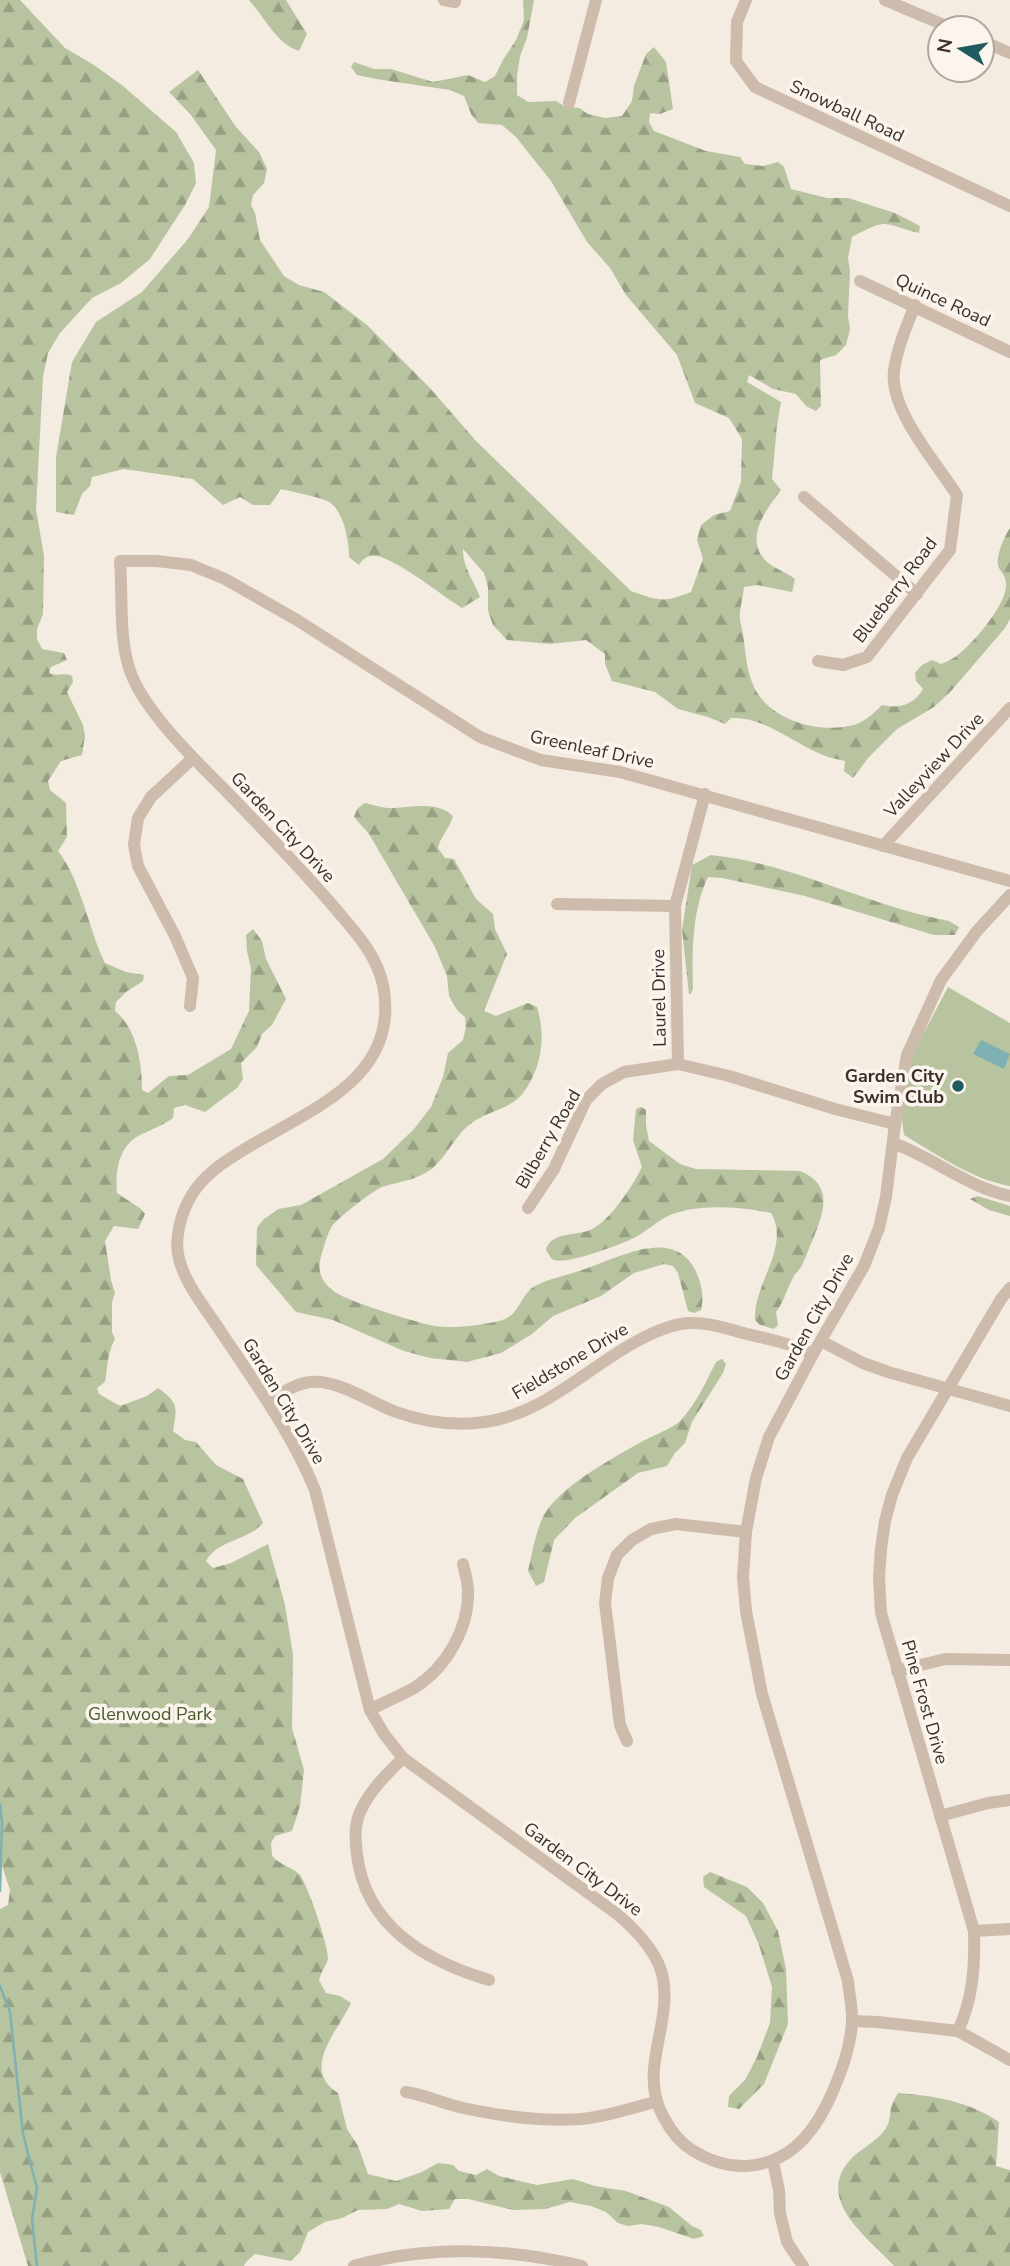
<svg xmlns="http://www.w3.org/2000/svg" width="1010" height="2266" viewBox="0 0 1010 2266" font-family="'Nunito Sans',sans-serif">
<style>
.green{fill:#b8c4a0}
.forest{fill:url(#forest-firs)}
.water{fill:#7fb0b2}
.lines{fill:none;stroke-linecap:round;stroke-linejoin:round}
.stream{stroke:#7fb0b2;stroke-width:2.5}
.minor{stroke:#cdbbac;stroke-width:12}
.poi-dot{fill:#1f5a5e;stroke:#fbf5ee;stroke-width:2.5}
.labels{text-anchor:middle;stroke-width:7;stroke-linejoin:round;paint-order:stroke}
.street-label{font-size:18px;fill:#3b302b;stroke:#fbf5ee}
.poi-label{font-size:18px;font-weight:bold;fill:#3b302b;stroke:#fbf5ee;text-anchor:end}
.park-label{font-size:18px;fill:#4a5a2e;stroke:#fbf5ee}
</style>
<defs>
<pattern id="forest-firs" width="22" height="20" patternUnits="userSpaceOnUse" patternTransform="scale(1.75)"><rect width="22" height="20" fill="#b8c4a0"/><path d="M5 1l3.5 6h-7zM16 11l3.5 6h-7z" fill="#97a083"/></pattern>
</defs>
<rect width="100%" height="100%" fill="#f4ebe1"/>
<path class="green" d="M948 987 1010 1023V1186C971 1179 938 1155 904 1135L901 1112 910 1059Z"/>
<g class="forest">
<path d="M0 0H20L65 48 94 65 123 86 176 132 194 163 196 183 185 205 150 259 121 283 92 298 60 333 48 353 43 377 36 509 44 556 43 614 37 629V639L42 649 64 653 67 660 51 667 49 673C57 677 63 672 72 676L73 682 67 692 83 725 85 736 82 755 61 761 48 781 50 790 66 803 67 837 58 851C81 880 88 928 105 963L126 972 144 975 143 981 126 992 116 1002 115 1011C137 1029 142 1063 142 1090L148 1093 169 1076 188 1075 231 1049 249 1011 251 969 247 951 246 935 253 929 262 941 266 959 286 999 272 1025 262 1034 257 1047 241 1063 243 1079 237 1088 205 1112 185 1105 174 1108 173 1118C163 1125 153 1129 142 1134 119 1144 115 1170 117 1193L141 1209 145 1214 138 1229 114 1226 105 1241 111 1280 115 1293 112 1302V1332L115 1339C107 1353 108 1366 105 1382L97 1388 99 1394 120 1406 147 1396 158 1388C179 1403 177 1407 173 1431L185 1440 196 1442 216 1465 243 1479 263 1523C246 1542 219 1539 206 1561L213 1568 231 1563 268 1544 285 1605 293 1655 292 1728 304 1770 300 1806 292 1831 275 1836 271 1843 272 1856C280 1865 290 1866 299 1874 307 1882 329 1947 328 1959 326 1965 321 1973 319 1980L326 1993 340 1996 351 2003C338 2031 300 2069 338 2093L347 2129 358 2146 368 2174 396 2181 422 2172 438 2163 453 2165 459 2171 476 2175 487 2169 499 2176 537 2185 573 2179 595 2186 626 2191 669 2207 692 2226 701 2230 704 2236 694 2239 659 2227 642 2224 628 2226 618 2223 606 2212 591 2206 570 2202 545 2209 513 2210 468 2199H455L449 2209 422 2211 399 2204 387 2209 358 2210 342 2218 325 2222 308 2232 300 2252 291 2261 255 2254 246 2262 244 2266H28L0 2172V1909L8 1905 10 1890 0 1860Z"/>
<path d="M249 0H286L307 34 299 51C277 44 264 17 249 0Z"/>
<path d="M523 0H534L527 38 520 56 517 76V95L528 102 556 101 566 107 579 108 588 114 605 118 622 116 632 101 634 86 646 54 654 47 666 62 673 109 660 114 650 113 649 122 654 131 706 151 740 157 745 164 763 166 778 162 784 167 791 189 827 198H848L895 213 920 226 919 233C881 224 890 217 852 237L848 258 850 271 848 316 850 329 846 345 836 355 820 360 821 406 816 411 806 406 796 394 773 389 749 375 747 382 781 402 777 425 772 479 781 490C766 510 743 539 767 562 775 569 786 572 795 579L792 592 757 585 744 587C743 598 739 610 740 619 741 624 742 630 743 635 746 653 746 670 754 687 771 722 822 735 857 724 867 720 875 712 882 705 898 709 914 705 923 689L916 681 915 673 922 665 932 660 941 664C945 662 951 660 955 657 972 645 1004 608 1006 587 1007 578 1003 575 999 568 994 559 1005 535 1010 528V619L1005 628 952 690 934 707 897 729 869 757 853 778 844 771 845 761C838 759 830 758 823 755 793 743 765 717 731 718L725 724 708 717 678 709 655 692 612 681 605 664V654L586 640 550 644 507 640 493 625 488 611V587L484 573 463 549C462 566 474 581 480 597L462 608C443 597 390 553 372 556 366 556 362 560 359 565L349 557C349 541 344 511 329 502 324 498 289 491 281 489L270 505H253L240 497 223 505 193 479 124 469 92 477 90 486 82 494 74 515 56 512V457L72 362 96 322 142 292 188 239 209 207 216 150 191 115 169 92 198 70 236 127 259 152 267 169 264 183 253 195 251 205 255 213 260 240 284 276 299 285 324 292 367 325 429 387 476 441 631 591C660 601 663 603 691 592L703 559 697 540 701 525 714 515 730 511 741 482 742 439 729 418 695 403 677 355 626 295 610 268 587 242 551 181 516 137 502 125 478 123 471 114 464 96 450 90 376 79 357 75 351 67 354 62 374 69H391L433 82 468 75 485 82 495 76 503 60 516 40 524 20Z"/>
<path d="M365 803C374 805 385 809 394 808 414 807 437 801 453 816 450 828 440 837 438 848L445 858 454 859 476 899 493 914 495 929 507 954 484 1011 496 1016 528 1003 537 1007C546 1036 542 1068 523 1093 510 1110 486 1111 469 1125 453 1138 444 1162 427 1172 412 1181 397 1182 382 1187 372 1191 338 1218 332 1226 327 1234 324 1247 321 1256 317 1272 321 1282 335 1292 349 1302 418 1323 435 1326 452 1329 482 1325 499 1321 520 1317 520 1294 535 1286 551 1278 568 1275 585 1269 621 1257 676 1225 697 1274 702 1286 704 1297 701 1310L694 1313 688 1311 678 1273 673 1266 664 1264 634 1273 601 1296 553 1316 532 1334 501 1353 467 1362 430 1358 404 1351 333 1320 296 1312 256 1265 257 1228 263 1220 278 1209 301 1205 383 1159 414 1129 431 1107 443 1077 448 1053 463 1040 466 1027 465 1017 458 1011 449 996 447 976 435 947 369 834 354 817 357 809Z"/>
<path d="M711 855C792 863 868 906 949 921L959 927 955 935H934L805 896 722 878 708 877C692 910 692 953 693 989L691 994H689L682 930 692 865Z"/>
<path d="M641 1107 646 1110V1125L649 1141 680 1164 696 1169 800 1171C834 1185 824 1212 813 1239 809 1248 806 1257 802 1265 800 1270 795 1273 793 1278 786 1290 785 1300 776 1312L778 1325 774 1329 760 1325 755 1320C753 1284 791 1247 771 1213 741 1207 706 1204 675 1213 660 1218 648 1231 634 1238 621 1244 563 1267 552 1259 551 1258 547 1251 546 1250 551 1230 580 1237 594 1228 612 1218 633 1185 642 1167L633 1140 636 1109Z"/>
<polygon points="978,1196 1010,1206 1010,1216 989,1210 970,1199"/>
<path d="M722 1359 726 1364 723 1373 692 1422 685 1443 675 1453 667 1466 638 1473 575 1518 554 1540 544 1582 536 1586 528 1571C532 1554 535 1535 542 1519 556 1488 613 1458 643 1441 651 1437 676 1426 680 1421 696 1404 706 1382 716 1362Z"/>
<polygon points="710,1872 747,1887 763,1903 778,1931 786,1969 788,2024 764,2084 739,2109 728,2107 729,2096 745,2080 757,2057 770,2023 772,1987 759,1945 746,1916 704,1887 703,1877"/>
<path d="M898 2093C935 2096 968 2101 999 2122L996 2166 1010 2170V2266H894C869 2238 812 2199 852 2158 864 2146 881 2140 888 2124 890 2119 890 2113 891 2108 892 2103 895 2098 898 2093Z"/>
</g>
<polygon class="water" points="981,1040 1010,1054 1004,1069 973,1054"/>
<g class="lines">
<g class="stream">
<polyline points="0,1804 2,1822 0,1891"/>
<polyline points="0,1986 10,2012 23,2134 37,2188 32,2219 37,2266"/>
</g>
<g class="minor">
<polyline points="444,0 455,2 455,0"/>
<polyline points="746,0 737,22 736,61 755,87 1010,206"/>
<polyline points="885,0 951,28"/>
<polyline points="982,41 1010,53"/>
<polyline points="569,103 596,0"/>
<polyline points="860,281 1010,352"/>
<polyline points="804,497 917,594"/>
<path d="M818 661 843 665 867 657 950 550 957 495C937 464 898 419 894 383 891 362 907 325 915 305"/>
<polyline points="883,846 1010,708"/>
<path d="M1010 881 620 772 541 760 480 737 297 620 225 579 191 565 157 561H120C123 597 118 643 132 676 147 713 194 759 223 788 261 827 299 866 334 907 354 931 376 953 383 985 401 1076 314 1108 250 1146 227 1160 203 1174 190 1198 181 1214 175 1236 178 1254 183 1283 208 1311 223 1335 256 1384 292 1434 315 1490L370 1710 384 1734 403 1758 617 1914C636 1930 658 1952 663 1978 672 2028 637 2070 664 2118 671 2131 679 2142 692 2150 708 2160 728 2167 747 2166 787 2163 810 2138 827 2104 839 2079 850 2052 852 2023 853 2010 849 1994 848 1981L762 1694 746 1611 743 1577 746 1532 756 1478 769 1437 813 1354 864 1266 879 1228 886 1197 895 1124 907 1055 941 980 977 931 1010 895"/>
<polyline points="557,904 675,906"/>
<polyline points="190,1006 193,978 175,936 138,866 134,845 138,818 151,797 193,758"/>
<polyline points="678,1064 675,906 705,794"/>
<path d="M893 1143C934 1158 967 1187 1010 1196"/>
<polyline points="528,1208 554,1169 586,1100 602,1084 624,1072 678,1064 729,1076 835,1109 895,1124"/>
<polyline points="821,1341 863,1363 888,1372 1010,1406"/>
<path d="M267 1401C281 1394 296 1383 311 1382 337 1379 372 1403 396 1412 424 1422 456 1426 485 1422 544 1414 588 1367 639 1340 654 1332 672 1324 689 1323 708 1322 728 1329 747 1334 769 1339 792 1344 813 1354"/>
<polyline points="897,1671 945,1659 1010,1660"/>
<path d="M370 1710C384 1702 400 1696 414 1688 446 1668 469 1629 468 1591 468 1582 465 1573 463 1564"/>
<polyline points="627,1741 620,1725 605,1603 608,1578 617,1555 632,1540 651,1529 676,1524 746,1532"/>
<path d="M403 1758C388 1773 372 1788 362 1808 354 1822 355 1839 357 1855 366 1927 426 1961 489 1980"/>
<polyline points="940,1816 988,1803 1010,1800"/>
<polyline points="974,1931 1010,1929"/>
<polyline points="852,2021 878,2022 958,2031 1010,2060"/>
<path d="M958 2031C973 1998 975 1967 974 1931L881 1613 879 1578 881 1549 885 1521 892 1495 907 1458 1001 1299 1010 1288"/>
<path d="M406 2092C426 2095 444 2104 463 2108 501 2116 543 2122 581 2119 606 2117 631 2108 655 2102"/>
<polyline points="773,2162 779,2190 780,2213 787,2242 803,2266"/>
<path d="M354 2266C427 2245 509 2248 582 2266"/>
</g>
</g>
<circle class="poi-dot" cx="958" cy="1086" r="7"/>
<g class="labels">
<g class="street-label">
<text transform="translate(847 111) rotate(25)" y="6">Snowball Road</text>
<text transform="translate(943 300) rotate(25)" y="6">Quince Road</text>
<text transform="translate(895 590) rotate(-53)" y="6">Blueberry Road</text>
<text transform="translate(592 749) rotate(12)" y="6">Greenleaf Drive</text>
<text transform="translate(934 765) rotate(-47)" y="6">Valleyview Drive</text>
<text transform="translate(283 827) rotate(47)" y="6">Garden City Drive</text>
<text transform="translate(659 998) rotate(-91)" y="6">Laurel Drive</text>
<text transform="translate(548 1139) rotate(-60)" y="6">Bilberry Road</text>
<text transform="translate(814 1317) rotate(-61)" y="6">Garden City Drive</text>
<text transform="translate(570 1361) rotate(-31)" y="6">Fieldstone Drive</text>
<text transform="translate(284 1401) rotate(59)" y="6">Garden City Drive</text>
<text transform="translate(925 1702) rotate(74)" y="6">Pine Frost Drive</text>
<text transform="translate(583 1869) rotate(37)" y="6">Garden City Drive</text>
</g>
<g class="poi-label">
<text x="944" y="1082">Garden City<tspan x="944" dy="21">Swim Club</tspan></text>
</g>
<g class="park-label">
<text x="150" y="1720">Glenwood Park</text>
</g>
</g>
<g transform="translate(961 49) rotate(281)"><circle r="33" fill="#fbf5ee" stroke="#aea6a0" stroke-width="2"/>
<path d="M0-5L12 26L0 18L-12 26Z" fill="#1f5a5e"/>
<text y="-10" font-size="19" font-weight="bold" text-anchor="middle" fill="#3b302b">N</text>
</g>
</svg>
